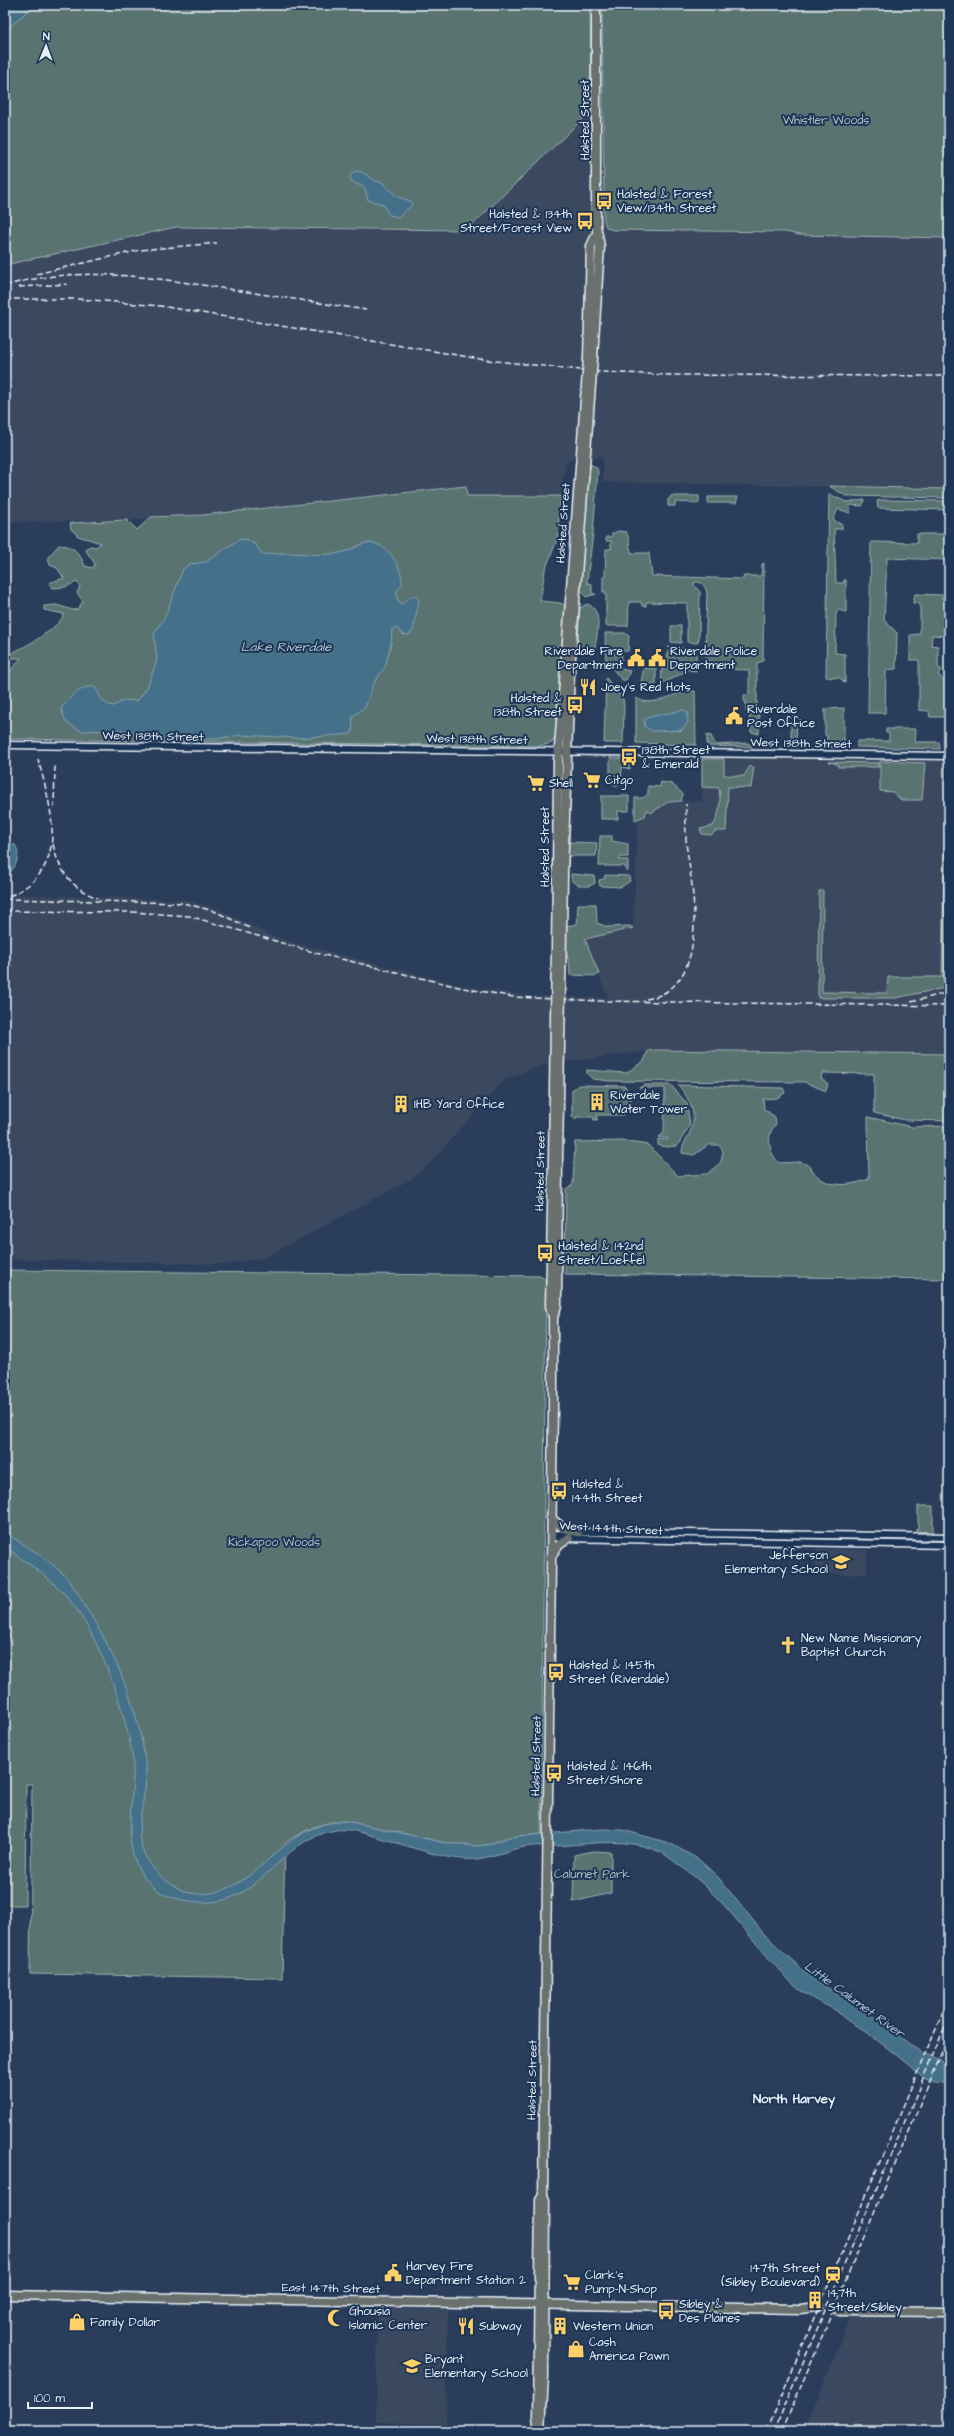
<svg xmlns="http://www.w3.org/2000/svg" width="954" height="2436" viewBox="0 0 954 2436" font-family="'Architects Daughter',sans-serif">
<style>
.built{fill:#3a4960}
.green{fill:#597370;stroke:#a0b2b4;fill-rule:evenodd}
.water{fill:#457089;stroke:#86a4b5}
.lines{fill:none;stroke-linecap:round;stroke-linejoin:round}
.major-tunnel{stroke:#465973;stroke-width:8;stroke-dasharray:8 4;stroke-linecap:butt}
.minor-casing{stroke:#e8f1f8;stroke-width:9}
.major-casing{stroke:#e8f1f8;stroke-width:11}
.minor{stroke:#1d3557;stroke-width:6}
.major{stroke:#6b706d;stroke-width:8}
.rail{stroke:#e8f1f8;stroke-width:1.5;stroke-dasharray:6 3;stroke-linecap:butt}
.major-bridge-casing{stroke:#e8f1f8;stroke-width:11;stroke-linecap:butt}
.major-bridge{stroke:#6b706d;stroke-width:8}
.labels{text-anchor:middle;stroke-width:4;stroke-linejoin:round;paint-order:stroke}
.street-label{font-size:12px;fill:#e8f1f8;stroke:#1d3557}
.park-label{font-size:12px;fill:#afbfc2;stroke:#1d3557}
.poi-label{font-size:12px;fill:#e8f1f8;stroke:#1d3557;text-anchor:start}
.water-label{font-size:13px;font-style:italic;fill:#afc4d1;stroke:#1d3557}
.neighbourhood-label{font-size:13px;font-weight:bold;fill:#e8f1f8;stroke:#1d3557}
</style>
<rect width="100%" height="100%" fill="#2a3e5b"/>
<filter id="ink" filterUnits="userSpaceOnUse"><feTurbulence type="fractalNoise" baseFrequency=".025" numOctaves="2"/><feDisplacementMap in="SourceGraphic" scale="8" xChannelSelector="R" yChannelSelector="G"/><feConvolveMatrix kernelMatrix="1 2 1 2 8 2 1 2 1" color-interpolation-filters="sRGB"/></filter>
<g filter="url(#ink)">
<g class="built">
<polygon points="603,110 604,222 786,232 799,235 949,238 949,489 603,482 603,457 575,457 565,464 561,496 467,496 466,486 203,515 127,520 5,522 5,265 176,227 467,230 591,111"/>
<polygon points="703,757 949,759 949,1054 656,1050 542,1065 504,1080 428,1165 413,1178 266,1257 228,1264 5,1259 5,896 25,895 185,900 217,909 272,936 294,943 464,986 531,997 608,998 584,939 633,928 638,821 668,802 702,801"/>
<polygon points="816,1549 867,1550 867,1574 816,1574"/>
<polygon points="378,2308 448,2309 446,2424 376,2422"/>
<polygon points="851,2315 949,2317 949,2431 805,2431"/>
</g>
<g class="green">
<polygon points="34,5 590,5 591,111 467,230 176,227 5,265 5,31"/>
<polygon points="602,5 949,5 949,238 799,235 786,232 614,230 607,228 604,222"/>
<polygon points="590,464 596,467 598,471 593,533 587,581 587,583 592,584 592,594 596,594 586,597 580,589"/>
<path d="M466 486 467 496H561L557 540 545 570 540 601 561 603 565 606 566 612 557 732 552 743 539 746 5 739V677L21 658H8L7 655C22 649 59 629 64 614L44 610V606L56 605 73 610 78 609 83 601 77 593 80 586 77 582 65 587 52 588 49 583 64 578 57 568 50 565 48 557 59 545C73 545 80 553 85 566L93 568 95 564 85 549 90 546 96 547 101 543 78 536 71 529 70 523 127 520 137 530 151 517 203 515Z"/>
<polygon points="829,486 949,489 949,498 846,496"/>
<polygon points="829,494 846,502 865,500 862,506 850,505 850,513 838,509 833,520 842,525 842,529 834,529 836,583 844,583 844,580 846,580 846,612 838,610 836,614 835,653 845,654 845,683 840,678 826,677"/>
<polygon points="671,496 699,496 699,503 675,502 675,506 668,506 668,500"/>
<polygon points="708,497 738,497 736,503 708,503"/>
<polygon points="881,500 949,501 949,510 878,508 877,501"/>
<path d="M618 531 626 532C631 539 628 547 632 553H649L652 576 743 579 744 576H761L762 564 764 563 763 661 757 663V712H746V702L744 701V695H749V670L717 669 716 663 705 660 707 592C705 587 702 581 695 582L694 585 700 592 699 639 697 643 687 642V603L646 602V606H642L641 602H629L628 626H606V592H603V577L605 576 606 549H611V541H606V537H612V534Z"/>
<polygon points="917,534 949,534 949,560 887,558 884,620 897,633 896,669 886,670 885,713 868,713 871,542 917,543"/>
<polygon points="915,594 942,595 943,602 949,602 949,639 946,636 932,635 931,645 938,646 938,667 942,670 938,674 949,686 949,717 930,717 929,711 919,710 919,660 910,660 910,635 920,634 920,604 913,603"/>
<path d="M587 604C605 610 596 639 594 652H577L580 608Z"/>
<polygon points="671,626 681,626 681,643 671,642"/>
<polygon points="605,633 625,633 629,636 628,651 622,651 620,669 630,671 626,680 622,680 606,661"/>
<polygon points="668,647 696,649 696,671 689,670"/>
<polygon points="668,651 687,671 661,684 662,669 666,668"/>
<polygon points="644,668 656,668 656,685 640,686"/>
<polygon points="606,678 623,699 624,705 623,743 604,743"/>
<path d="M686 691H695L696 745 636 743V698C651 708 671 695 686 691ZM683 710 682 730 679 731 652 716 658 717Z"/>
<polygon points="844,708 844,748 819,747 819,745 824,746 824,740 827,740 827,736 825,735 825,709"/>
<polygon points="791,709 797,709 796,744 794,747 791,744"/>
<polygon points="749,713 759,714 759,734 751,732"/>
<polygon points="886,729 916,729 915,742 939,742 940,749 857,747 857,741 889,741 889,733 886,733"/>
<polygon points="707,735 711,736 716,745 748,743 753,747 707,746"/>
<polygon points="610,758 630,758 630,769 622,767 621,785 614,785 613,778 610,778"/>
<path d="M702 759H724V775L744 776 750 766 754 767 751 788 728 787 726 831H716L711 835 702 834 700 829 713 826C720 815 721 800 719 788L702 787Z"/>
<polygon points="880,761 925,763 922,800 901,800 893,792 880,791"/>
<polygon points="829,762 879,763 879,767 838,767 838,764"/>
<polygon points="946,763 949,763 949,987 895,998 818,998 819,891 823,891 822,992 887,993 888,977 942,977"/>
<polygon points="661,782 672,784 683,794 681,801 668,802 651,813 647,810 645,816 635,820 635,798 643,798 648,794 648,786 660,787"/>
<polygon points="601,796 629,796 629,811 618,811 618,819 601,819"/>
<polygon points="600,836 612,836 612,841 628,844 628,857 620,857 619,860 628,860 628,871 626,871 625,866 599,866"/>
<polygon points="568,842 597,843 596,856 568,856"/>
<path d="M571 874 594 876 595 883C589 888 578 887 572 881Z"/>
<polygon points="605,875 629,876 630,881 621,887 600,886 599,880 604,879"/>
<polygon points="578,904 596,904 597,923 608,927 630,926 633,928 585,939 599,974 596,976 570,975 569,961 566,953 566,926 577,924"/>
<polygon points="656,1050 949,1054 949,1121 905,1120 874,1113 874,1074 822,1073 821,1078 828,1084 826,1091 805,1082 609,1081 593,1079 587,1074 587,1070 626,1073 644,1061 648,1051"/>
<polygon points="579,1085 625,1086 631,1098 631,1108 624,1108 624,1115 597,1115 597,1120 594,1120 593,1117 576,1117 576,1120 572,1117 572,1090"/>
<polygon points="644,1085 671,1085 687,1104 690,1125 677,1146 666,1147 658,1145 658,1139 667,1140 668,1138 659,1137 664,1133 665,1088 639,1088"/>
<path d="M678 1085 783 1088 785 1093 777 1098 763 1099 764 1109 775 1117 776 1124C765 1135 769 1153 779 1163L801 1162 810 1166C821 1189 848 1187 869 1179L868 1117 912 1127 949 1126V1279L565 1274 566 1189 573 1185 575 1142 622 1141 648 1145 678 1176 707 1174 721 1162 723 1151 719 1145H708L694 1155 682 1153C682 1146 685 1142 688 1136 699 1117 691 1100 678 1085Z"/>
<path d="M5 1270 540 1276 546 1280 541 1834 509 1837 487 1845 474 1846 441 1842 346 1821C323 1821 304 1830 285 1843L282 1978 30 1974 32 1784H26L25 1905H5Z"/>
<polygon points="918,1506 933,1506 933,1532 915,1531 918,1528"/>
<polygon points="594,1851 611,1852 611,1893 573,1902 574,1855"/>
</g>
<g class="water">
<polygon points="5,5 34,5 5,31"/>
<polygon points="355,171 362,172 376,181 383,183 397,197 411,201 412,205 399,217 389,215 383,204 368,200 365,188 351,181 350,175"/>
<path d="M245 539 256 545 262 554C269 555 278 552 286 553 306 553 324 557 344 552 353 550 363 541 372 543 389 545 403 569 402 584 395 591 396 595 399 603H403L411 596H416L419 600 413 631 408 635 402 634 397 628 392 629 391 644 385 667 373 684 365 707 353 716 352 734 300 738 240 735 215 739H161L122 730 81 731 66 722 61 709C68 698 81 685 95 687 101 696 100 703 113 706L125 700 137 701 147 688 157 660 154 634 165 617 183 569 190 564 206 562 238 540Z"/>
<path d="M683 710 687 712 688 722 682 730 652 731 644 726 645 719C650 716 675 712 683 710Z"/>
<path d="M5 841 15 845C22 855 15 871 5 876Z"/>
<path d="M5 1532C23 1545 46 1557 62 1573 72 1582 78 1594 85 1606 116 1655 140 1710 146 1769 148 1793 135 1820 141 1845 147 1870 179 1897 205 1894 262 1889 279 1823 346 1821L441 1842 474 1846 487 1845 509 1837 602 1829 623 1830 669 1843 698 1859 718 1877 764 1934 810 1977 865 2011 923 2054 949 2064V2085L935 2083 924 2078C899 2057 875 2037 847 2020 842 2017 838 2011 832 2008 819 2002 806 1996 794 1985 753 1946 727 1898 679 1865 672 1860 666 1854 658 1851 624 1837 591 1844 556 1846 546 1846 534 1845 524 1847 502 1851 484 1862 461 1859 434 1856 406 1845 380 1838 366 1834 351 1828 336 1830 278 1838 261 1909 197 1902 185 1900 171 1899 160 1892 109 1857 141 1797 131 1748 122 1700 95 1625 61 1590 44 1574 24 1560 5 1547Z"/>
</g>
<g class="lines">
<polyline class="major-tunnel" points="817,2307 840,2307"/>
<g class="minor-casing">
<g id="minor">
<polyline points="5,745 949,756"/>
<polyline points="551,1535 559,1538 949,1545"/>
<polyline points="552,1535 578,1532 622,1532 949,1537"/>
</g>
</g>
<g class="major-casing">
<g id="major">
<polyline points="588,358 591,246 596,235"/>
<polyline points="593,358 600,246 596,225 596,5"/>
<polyline points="557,876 558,761 580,467"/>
<polyline points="563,876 570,671 585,466"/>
<polyline points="553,1317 557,1306 558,1160"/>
<polyline points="551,1518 563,1528 578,1532"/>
<polyline points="551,1556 559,1545 569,1538"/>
<polyline points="5,2295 800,2309 817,2307"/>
<polyline points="839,2311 949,2312"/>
<polyline points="541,2430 544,2376 545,2200 543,2195"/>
<polyline points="539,2431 537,2416 540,2200 543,2195 553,1407 553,1317 550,1306 553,1160"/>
</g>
</g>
<use href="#minor" class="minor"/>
<use href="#major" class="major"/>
<g class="rail">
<polyline points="36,274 140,250 217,243"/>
<path d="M5 286C76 264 156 278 228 289 274 296 320 303 366 310"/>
<polyline points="19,287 67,284"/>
<polyline points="5,299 81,299 160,306 487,360 600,372 670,375 949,376"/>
<polyline points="54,808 55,766"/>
<path d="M53 844C58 870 73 890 98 898"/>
<path d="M9 896C72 870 51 808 38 759"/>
<polyline points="5,899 183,903 214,911 250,928"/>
<polyline points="5,911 132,912 189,916 320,954 463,988 514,997 600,1001 949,1006"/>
<path d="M646 999C710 989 694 895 687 850 685 835 686 819 686 804"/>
<polyline points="911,1002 949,992"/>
<polyline points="767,2431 949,1997"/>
<polyline points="774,2431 949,2017"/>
<polyline points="782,2431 949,2036"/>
</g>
<g class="major-bridge-casing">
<g id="major-bridge">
<polyline points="585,466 593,358"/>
<polyline points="580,467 588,358"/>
<polyline points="553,1160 557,876"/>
<polyline points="558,1160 563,876"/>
</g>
</g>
<use href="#major-bridge" class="major-bridge"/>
</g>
</g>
<defs>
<g id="bus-bare" transform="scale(1.38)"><path d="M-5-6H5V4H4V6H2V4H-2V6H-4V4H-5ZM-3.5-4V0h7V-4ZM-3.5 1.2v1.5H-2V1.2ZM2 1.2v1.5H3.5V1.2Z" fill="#ffd166" stroke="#1d3557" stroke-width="2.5" paint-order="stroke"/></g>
<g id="civic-bare" transform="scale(1.38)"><path d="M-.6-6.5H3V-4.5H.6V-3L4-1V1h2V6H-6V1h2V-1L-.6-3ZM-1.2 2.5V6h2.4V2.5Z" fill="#ffd166" stroke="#1d3557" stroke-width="2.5" paint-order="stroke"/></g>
<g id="restaurant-bare" transform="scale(1.38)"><path d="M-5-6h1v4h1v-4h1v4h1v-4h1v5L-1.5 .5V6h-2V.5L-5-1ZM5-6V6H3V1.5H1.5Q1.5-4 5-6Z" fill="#ffd166" stroke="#1d3557" stroke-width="2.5" paint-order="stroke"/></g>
<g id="supermarket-bare" transform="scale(1.38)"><path d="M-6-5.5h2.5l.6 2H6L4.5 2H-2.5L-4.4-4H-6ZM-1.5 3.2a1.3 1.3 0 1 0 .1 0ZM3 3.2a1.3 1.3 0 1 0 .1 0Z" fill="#ffd166" stroke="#1d3557" stroke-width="2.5" paint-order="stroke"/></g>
<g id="building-bare" transform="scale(1.38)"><path d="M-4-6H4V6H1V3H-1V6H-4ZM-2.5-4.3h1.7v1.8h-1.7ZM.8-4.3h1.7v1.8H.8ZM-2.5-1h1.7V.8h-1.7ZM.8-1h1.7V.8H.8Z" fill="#ffd166" stroke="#1d3557" stroke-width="2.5" paint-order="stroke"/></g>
<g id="school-bare" transform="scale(1.38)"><path d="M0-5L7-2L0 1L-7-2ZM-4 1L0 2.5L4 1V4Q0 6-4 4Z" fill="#ffd166" stroke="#1d3557" stroke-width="2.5" paint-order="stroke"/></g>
<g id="church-bare" transform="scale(1.38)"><path d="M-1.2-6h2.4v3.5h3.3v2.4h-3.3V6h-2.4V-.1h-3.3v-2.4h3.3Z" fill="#ffd166" stroke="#1d3557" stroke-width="2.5" paint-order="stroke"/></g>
<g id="station-bare" transform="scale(1.38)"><path d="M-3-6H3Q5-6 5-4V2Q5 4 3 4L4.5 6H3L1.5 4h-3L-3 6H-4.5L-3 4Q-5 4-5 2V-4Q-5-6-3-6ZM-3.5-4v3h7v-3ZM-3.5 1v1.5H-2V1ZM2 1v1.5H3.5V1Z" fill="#ffd166" stroke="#1d3557" stroke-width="2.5" paint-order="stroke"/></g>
<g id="mosque-bare" transform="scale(1.38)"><path d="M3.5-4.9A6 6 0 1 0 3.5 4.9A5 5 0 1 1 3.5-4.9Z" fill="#ffd166" stroke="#1d3557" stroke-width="2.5" paint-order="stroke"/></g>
<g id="shop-bare" transform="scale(1.38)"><path d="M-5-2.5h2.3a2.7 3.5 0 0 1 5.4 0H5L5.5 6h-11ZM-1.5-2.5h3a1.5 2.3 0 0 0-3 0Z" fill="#ffd166" stroke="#1d3557" stroke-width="2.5" paint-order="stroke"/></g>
</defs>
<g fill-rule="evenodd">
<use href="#bus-bare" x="604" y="201"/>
<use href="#bus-bare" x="585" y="221"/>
<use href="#civic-bare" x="636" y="658"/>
<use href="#civic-bare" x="657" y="658"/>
<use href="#restaurant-bare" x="588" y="687"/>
<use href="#bus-bare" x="575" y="705"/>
<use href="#civic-bare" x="734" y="716"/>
<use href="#bus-bare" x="629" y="757"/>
<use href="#supermarket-bare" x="592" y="780"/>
<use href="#supermarket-bare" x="536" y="783"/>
<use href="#building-bare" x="597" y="1102"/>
<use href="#building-bare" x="401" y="1104"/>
<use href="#bus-bare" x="545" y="1253"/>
<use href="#bus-bare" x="559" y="1491"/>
<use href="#school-bare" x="841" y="1562"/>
<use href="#church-bare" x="788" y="1645"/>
<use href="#bus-bare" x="556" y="1672"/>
<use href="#bus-bare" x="554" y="1773"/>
<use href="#civic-bare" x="393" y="2273"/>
<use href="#station-bare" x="833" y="2275"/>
<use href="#supermarket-bare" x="572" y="2282"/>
<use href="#building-bare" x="815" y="2300"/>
<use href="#bus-bare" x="666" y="2311"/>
<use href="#mosque-bare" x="336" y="2318"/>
<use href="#shop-bare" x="77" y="2322"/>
<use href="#restaurant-bare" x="466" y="2326"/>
<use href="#building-bare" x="560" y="2326"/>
<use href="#shop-bare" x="576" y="2349"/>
<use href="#school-bare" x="412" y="2366"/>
</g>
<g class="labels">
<g class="street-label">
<text transform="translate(585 120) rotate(-90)" y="4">Halsted Street</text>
<text transform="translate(563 523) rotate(-86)" y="4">Halsted Street</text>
<text transform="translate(153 736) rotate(1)" y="4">West 138th Street</text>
<text transform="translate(477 739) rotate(1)" y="4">West 138th Street</text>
<text transform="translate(801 743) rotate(1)" y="4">West 138th Street</text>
<text transform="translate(545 847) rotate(-90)" y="4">Halsted Street</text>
<text transform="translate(540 1171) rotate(-89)" y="4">Halsted Street</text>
<text transform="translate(611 1528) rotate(3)" y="4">West 144th Street</text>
<text transform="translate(536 1756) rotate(-89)" y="4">Halsted Street</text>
<text transform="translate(532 2080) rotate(-89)" y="4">Halsted Street</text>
<text transform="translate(331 2288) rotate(1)" y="4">East 147th Street</text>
</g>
<g class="park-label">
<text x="826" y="124">Whistler Woods</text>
<text x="274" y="1546">Kickapoo Woods</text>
<text x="592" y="1878">Calumet Park</text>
</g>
<g class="poi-label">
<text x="617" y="198">Halsted &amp; Forest<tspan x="617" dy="14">View/134th Street</tspan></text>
<text x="572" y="218" text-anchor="end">Halsted &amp; 134th<tspan x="572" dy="14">Street/Forest View</tspan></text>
<text x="623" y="655" text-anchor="end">Riverdale Fire<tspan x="623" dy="14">Department</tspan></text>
<text x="670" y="655">Riverdale Police<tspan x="670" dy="14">Department</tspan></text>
<text x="601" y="691">Joey's Red Hots</text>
<text x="562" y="702" text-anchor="end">Halsted &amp;<tspan x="562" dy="14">138th Street</tspan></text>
<text x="747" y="713">Riverdale<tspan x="747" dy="14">Post Office</tspan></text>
<text x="642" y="754">138th Street<tspan x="642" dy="14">&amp; Emerald</tspan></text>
<text x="605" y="784">Citgo</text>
<text x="549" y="787">Shell</text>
<text x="610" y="1099">Riverdale<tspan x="610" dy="14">Water Tower</tspan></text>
<text x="414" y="1108">IHB Yard Office</text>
<text x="558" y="1250">Halsted &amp; 142nd<tspan x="558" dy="14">Street/Loeffel</tspan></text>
<text x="572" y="1488">Halsted &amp;<tspan x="572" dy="14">144th Street</tspan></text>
<text x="828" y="1559" text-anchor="end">Jefferson<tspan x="828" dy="14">Elementary School</tspan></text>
<text x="801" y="1642">New Name Missionary<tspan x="801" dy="14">Baptist Church</tspan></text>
<text x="569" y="1669">Halsted &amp; 145th<tspan x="569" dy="14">Street (Riverdale)</tspan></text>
<text x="567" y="1770">Halsted &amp; 146th<tspan x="567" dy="14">Street/Shore</tspan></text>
<text x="406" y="2270">Harvey Fire<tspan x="406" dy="14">Department Station 2</tspan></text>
<text x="820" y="2272" text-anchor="end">147th Street<tspan x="820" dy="14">(Sibley Boulevard)</tspan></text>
<text x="585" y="2279">Clark's<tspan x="585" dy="14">Pump-N-Shop</tspan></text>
<text x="828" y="2297">147th<tspan x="828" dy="14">Street/Sibley</tspan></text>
<text x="679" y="2308">Sibley &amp;<tspan x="679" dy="14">Des Plaines</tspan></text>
<text x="349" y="2315">Ghousia<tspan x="349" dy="14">Islamic Center</tspan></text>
<text x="90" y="2326">Family Dollar</text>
<text x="479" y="2330">Subway</text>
<text x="573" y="2330">Western Union</text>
<text x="589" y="2346">Cash<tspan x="589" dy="14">America Pawn</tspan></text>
<text x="425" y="2363">Bryant<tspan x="425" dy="14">Elementary School</tspan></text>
</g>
<g class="water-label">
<text x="286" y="651">Lake Riverdale</text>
<text transform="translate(855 1999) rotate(36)" y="5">Little Calumet River</text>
</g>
<g class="neighbourhood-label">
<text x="794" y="2103">North Harvey</text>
</g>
</g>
<rect width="954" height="2436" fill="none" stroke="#1d3557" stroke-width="20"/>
<rect x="10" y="10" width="934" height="2416" fill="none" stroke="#e8f1f8" stroke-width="1.5" filter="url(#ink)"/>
<g transform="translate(46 46) rotate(1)" stroke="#1d3557" stroke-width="3" paint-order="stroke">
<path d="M0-3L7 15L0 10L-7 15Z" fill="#e8f1f8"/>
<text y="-6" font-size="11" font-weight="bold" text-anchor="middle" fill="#e8f1f8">N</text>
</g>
<path d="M28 2402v6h64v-6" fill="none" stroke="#e8f1f8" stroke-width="2"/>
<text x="34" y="2402" font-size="12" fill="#e8f1f8" stroke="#1d3557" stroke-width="3" paint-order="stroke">100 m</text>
</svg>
